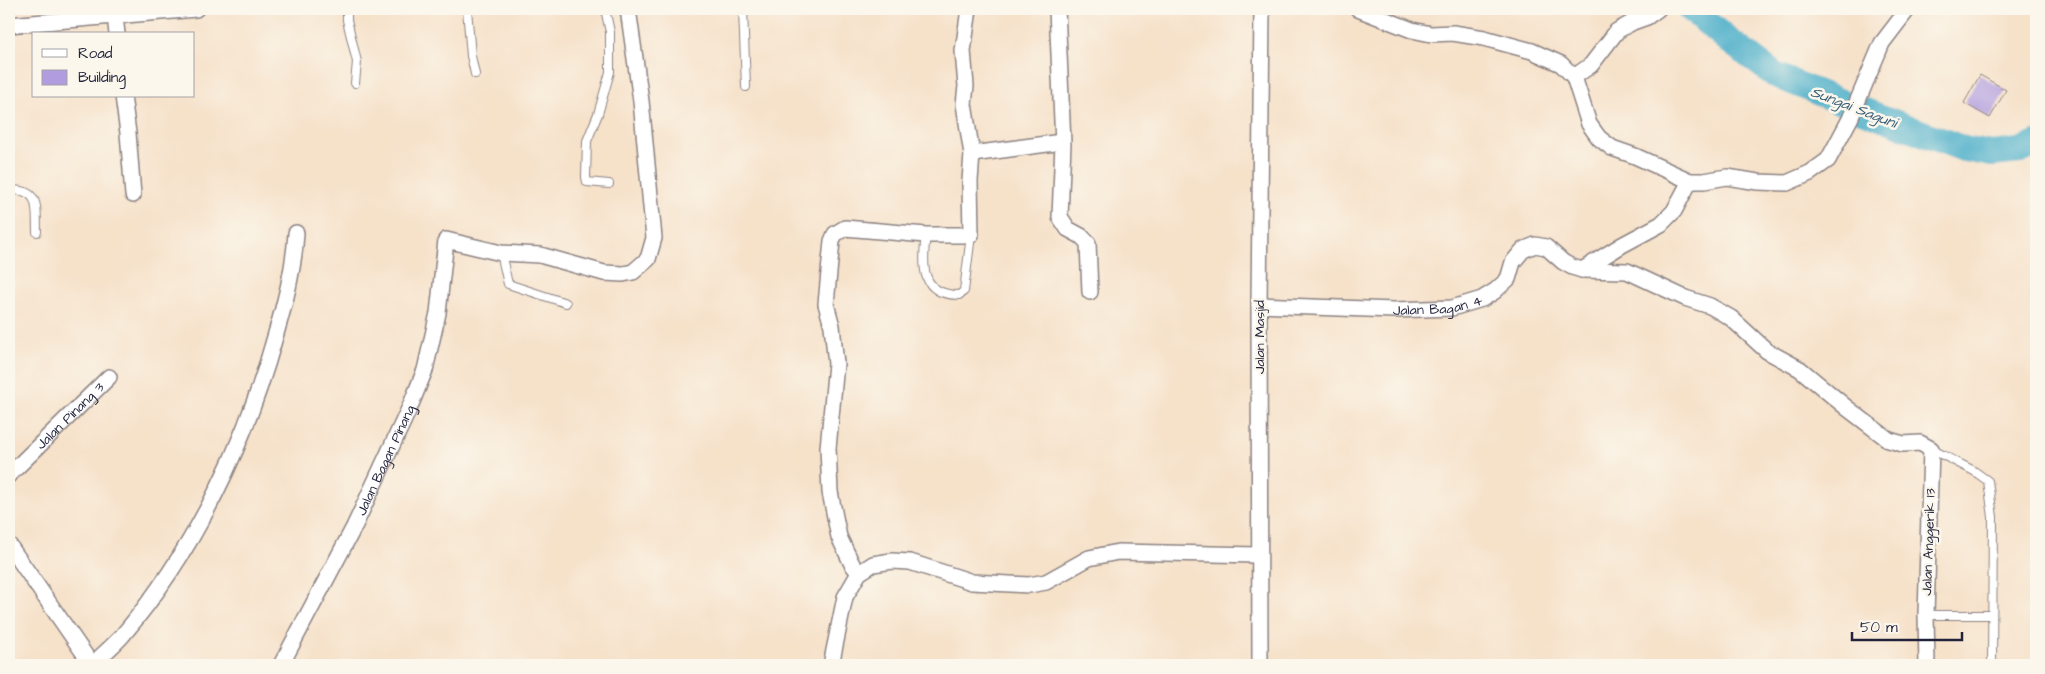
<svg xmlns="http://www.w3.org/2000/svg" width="2045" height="674" viewBox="0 0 2045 674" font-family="'Architects Daughter',sans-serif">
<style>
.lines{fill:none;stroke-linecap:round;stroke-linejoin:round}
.river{stroke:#4aadc9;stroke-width:26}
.building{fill:#b09cde}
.service-casing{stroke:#8c8282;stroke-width:10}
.minor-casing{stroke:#8c8282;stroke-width:18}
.service{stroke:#fff;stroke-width:8}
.minor{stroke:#fff;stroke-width:15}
.labels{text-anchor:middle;stroke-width:5;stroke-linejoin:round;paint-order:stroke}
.street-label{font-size:14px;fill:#22223b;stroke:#fbf7ec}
.water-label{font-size:15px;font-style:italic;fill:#325a74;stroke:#fbf7ec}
</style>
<rect width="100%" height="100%" fill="#fbf7ec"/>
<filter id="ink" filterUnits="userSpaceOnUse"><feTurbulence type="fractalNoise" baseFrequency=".02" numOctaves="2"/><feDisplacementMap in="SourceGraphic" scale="10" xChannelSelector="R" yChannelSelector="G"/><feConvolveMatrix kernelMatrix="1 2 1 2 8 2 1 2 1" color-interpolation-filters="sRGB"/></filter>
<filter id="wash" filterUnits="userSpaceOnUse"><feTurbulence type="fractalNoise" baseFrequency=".0096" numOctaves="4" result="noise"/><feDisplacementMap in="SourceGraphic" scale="20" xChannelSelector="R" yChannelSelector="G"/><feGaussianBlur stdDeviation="1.12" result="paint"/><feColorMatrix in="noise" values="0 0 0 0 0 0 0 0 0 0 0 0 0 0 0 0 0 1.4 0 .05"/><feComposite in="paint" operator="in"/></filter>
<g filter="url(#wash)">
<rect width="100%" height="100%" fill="#f6e1c9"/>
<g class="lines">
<polyline class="river" points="1690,9 1728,40 1775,75 1831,98 1964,149 1992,154 2020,151 2036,144"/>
</g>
<g id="blocks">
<polygon class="building" points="1980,75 2006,90 1990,118 1964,103"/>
</g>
</g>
<g filter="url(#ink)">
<use href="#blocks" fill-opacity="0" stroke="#8c8282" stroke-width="1"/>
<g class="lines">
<g class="service-casing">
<g id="service">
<polyline points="347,9 347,20 357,62 355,83"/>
<polyline points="467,9 471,56 475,74"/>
<polyline points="605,9 610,32 610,72 598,114 587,141 586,177 587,182 609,184"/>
<polyline points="743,9 746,87"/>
<path d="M9 190C41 189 36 207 37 232"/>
<path d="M926 235C922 265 920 295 959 295L964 291 971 235"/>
<polyline points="501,253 508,284 566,303"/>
<polyline points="1931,449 1974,471 1988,481 1993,517 1992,665"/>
<polyline points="1926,615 1991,615"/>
</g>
</g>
<g class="minor-casing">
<g id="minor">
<polyline points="1057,9 1063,143 1060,217 1068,229 1081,236 1088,243 1090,292"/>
<polyline points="1358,9 1412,30 1431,34 1453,33 1484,38 1532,51 1561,64 1574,77 1589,124 1599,138 1612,148 1635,156 1690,181 1704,181 1727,177 1758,182 1787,183 1810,173 1828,160 1850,119 1882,43 1908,9"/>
<polyline points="115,16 117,34"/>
<polyline points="9,25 196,9"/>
<polyline points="1574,77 1591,65 1617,31 1633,22 1647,17 1658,9"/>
<polyline points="123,96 128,133 133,195"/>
<polyline points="972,154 1062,142"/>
<polyline points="1582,270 1622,245 1661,224 1674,211 1690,181"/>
<path id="s1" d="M1259 305 1394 310 1452 308 1482 299 1495 291 1508 279 1513 262 1523 250 1535 245 1546 247 1563 262 1572 267 1582 270 1627 271 1685 298 1710 306 1731 318 1767 351 1800 369 1847 408 1889 440 1903 444 1920 443 1931 449 1926 615 1927 665"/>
<path id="s2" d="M9 475 109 377"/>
<polyline points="9,545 92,665"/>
<polyline points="859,573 852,564 839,537 830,492 828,448 836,364 832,326 826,304 832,241 835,234 845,228 926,235 971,235 970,181 972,154 964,104 966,86 963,51 969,9"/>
<path d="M92 665C102 655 113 646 122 636 195 550 245 445 275 337 285 303 294 269 296 233"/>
<path id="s3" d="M281 665 354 527 409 409 425 370 438 313 446 240 501 253 540 255 604 273 623 274 633 272 648 259 654 238 641 101 628 9"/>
<polyline points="831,665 845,597 859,573 873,564 892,561 910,562 972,582 1029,585 1046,582 1089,558 1118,552 1258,555"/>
<polyline points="1260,665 1259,305 1262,9"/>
</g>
</g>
<use href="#service" class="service"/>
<use href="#minor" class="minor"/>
</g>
</g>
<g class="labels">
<g class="street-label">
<text dy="5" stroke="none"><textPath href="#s1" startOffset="179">Jalan Bagan 4</textPath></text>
<text transform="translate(1259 337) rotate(-90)" y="5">Jalan Masjid</text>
<text dy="5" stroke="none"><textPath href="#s2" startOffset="85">Jalan Pinang 3</textPath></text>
<text dy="5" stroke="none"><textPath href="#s3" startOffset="230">Jalan Bagan Pinang</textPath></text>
<text transform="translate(1928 542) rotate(-88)" y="5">Jalan Anggerik 13</text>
</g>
<g class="water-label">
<text transform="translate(1854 107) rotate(21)" y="5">Sungai Saguni</text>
</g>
</g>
<rect width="2045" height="674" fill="none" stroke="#fbf7ec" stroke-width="30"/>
<rect x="32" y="32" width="162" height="65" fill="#fbf7ec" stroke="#a4a2a5"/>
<rect x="42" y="49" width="25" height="8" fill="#ffffff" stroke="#a4a2a5"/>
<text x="78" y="58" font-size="15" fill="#22223b">Road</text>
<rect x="42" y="70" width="25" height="15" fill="#b09cde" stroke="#a4a2a5"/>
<text x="78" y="82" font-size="15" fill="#22223b">Building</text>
<path d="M1852 632v8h110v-8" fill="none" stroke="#22223b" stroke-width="2.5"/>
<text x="1860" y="632" font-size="15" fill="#22223b" stroke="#fbf7ec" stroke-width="4" paint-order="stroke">50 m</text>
</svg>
